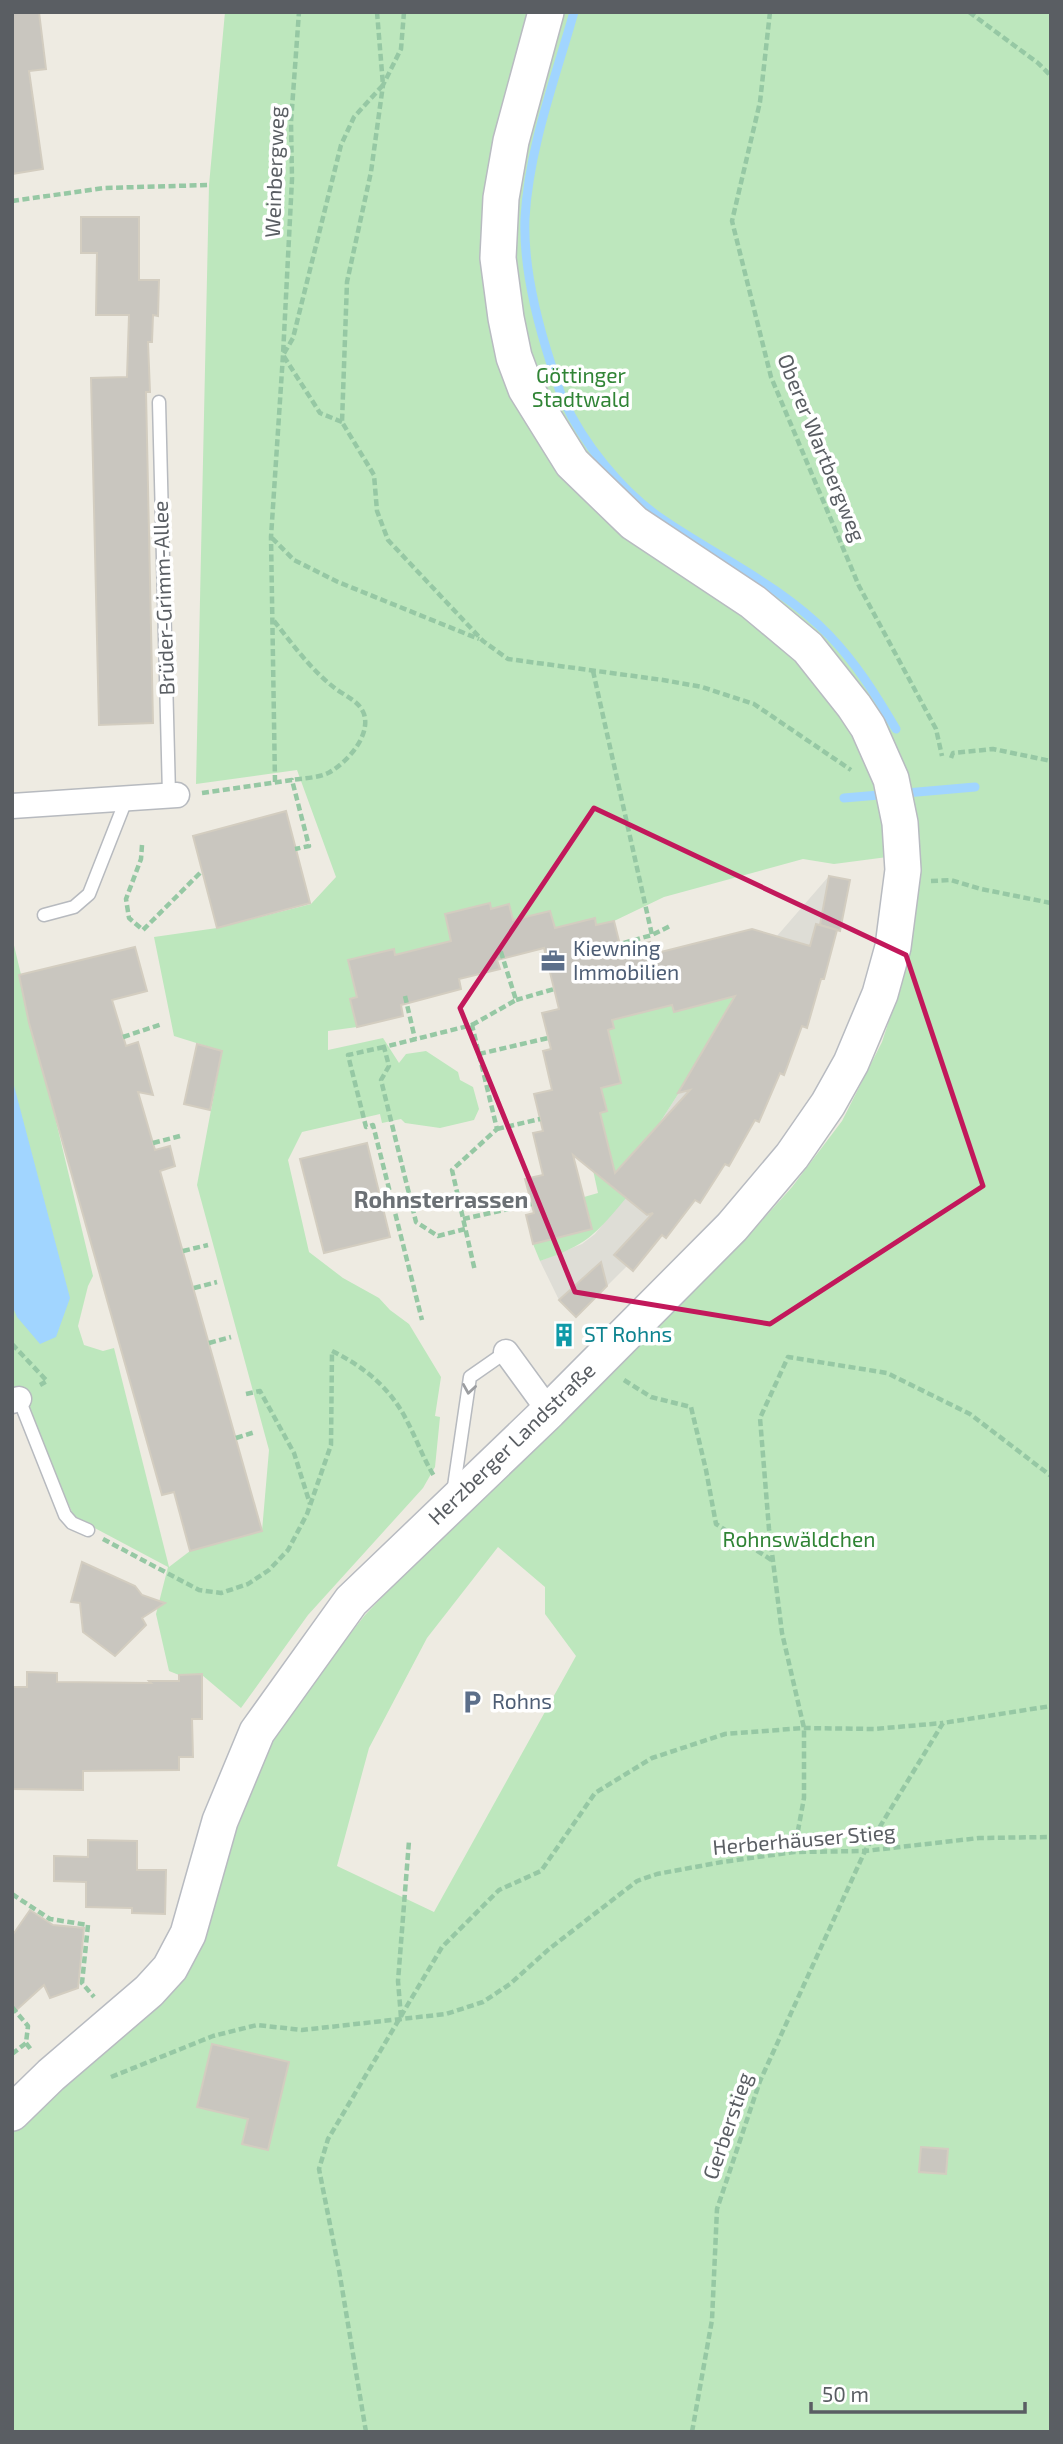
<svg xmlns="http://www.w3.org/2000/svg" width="1063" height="2444" viewBox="0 0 1063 2444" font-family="'Exo 2',sans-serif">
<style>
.industrial{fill:#deddd6}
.green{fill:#bde7bd;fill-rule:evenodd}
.water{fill:#a1d5ff}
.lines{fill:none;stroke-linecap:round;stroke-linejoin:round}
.stream{stroke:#a1d5ff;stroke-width:9}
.building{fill:#c9c6bf;stroke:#d3cdc0;stroke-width:2;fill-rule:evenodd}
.lane-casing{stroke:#b7babf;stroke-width:15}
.street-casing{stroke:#b7babf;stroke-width:27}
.secondary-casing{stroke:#b8bbc1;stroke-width:38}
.path{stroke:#96c8a4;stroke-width:4.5;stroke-dasharray:7 3.5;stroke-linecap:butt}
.lane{stroke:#fff;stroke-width:12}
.street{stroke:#fff;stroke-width:24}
.secondary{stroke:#fff;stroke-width:35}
.oneway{stroke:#9c9ea1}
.marked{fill:none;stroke:#c2185b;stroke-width:5;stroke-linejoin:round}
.labels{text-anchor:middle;stroke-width:7;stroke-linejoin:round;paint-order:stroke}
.street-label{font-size:21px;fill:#5a5e63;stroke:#fff}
.park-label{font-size:21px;fill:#308435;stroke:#fff}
.service-label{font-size:21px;fill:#4e5e75;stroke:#fff;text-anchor:start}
.culture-label{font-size:21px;fill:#0d838f;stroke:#fff;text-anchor:start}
.neighbourhood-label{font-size:23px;font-weight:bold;fill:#6b7075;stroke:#fff}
</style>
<rect width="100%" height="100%" fill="#eeebe2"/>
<polygon class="industrial" points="829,876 850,880 840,931 837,930 824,979 821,979 807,1028 802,1027 784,1075 780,1074 759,1122 755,1120 725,1164 666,1238 662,1235 633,1271 627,1266 576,1317 559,1300 540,1261 582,1244 595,1234 625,1197 606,1182 657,1127 700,1060 752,929 777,936"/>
<g class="green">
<path d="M225 12H1051V2432H12V2129L170 1994 263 1745 365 1615 458 1518 513 1468 741 1244 792 1187 842 1121 882 1042 900 987 918 853 834 864 803 859 664 897 614 921 596 925 595 919 555 928 550 911 513 920 491 909 489 903 445 914 452 943 416 965 412 951 395 955 393 949 348 961 355 989 367 995 350 999 357 1027 328 1031V1050L383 1038 399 1063 406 1054 426 1051 458 1072 460 1080 473 1087 479 1109 474 1120 440 1128 405 1123 401 1119 382 1123 380 1114 302 1132 288 1160 309 1252 343 1278 379 1298 390 1310 409 1324 441 1377 435 1416 440 1417 435 1467 423 1488 308 1615 241 1708 202 1675H179L169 1671 156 1614 168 1567 74 1517 20 1390 12 1392V937L93 1276 88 1286 78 1326 84 1345 103 1351 114 1348 169 1567 190 1551 262 1531 269 1450 197 1185 222 1051 174 1036 154 937 217 928 311 904 336 877 297 770 196 784 209 185ZM498 1547 545 1587V1614L576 1656 434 1912 337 1866 369 1748 427 1638Z"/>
<path d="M745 954 731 1004 700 1060 657 1127 607 1181 626 1198C595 1235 587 1245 540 1261L533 1244 570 1234 569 1228 591 1223 584 1197 598 1193 593 1170 591 1115 607 1111 601 1088 599 1032 614 1028 603 984Z"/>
</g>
<polygon class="water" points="12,1078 70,1298 56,1337 40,1344 17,1317 12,1305"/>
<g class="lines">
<g class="stream">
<path d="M574 12C555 79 529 148 525 218 523 267 536 318 551 364 555 375 558 388 563 399 583 443 620 489 659 517 715 556 781 585 829 635 856 663 876 695 896 729"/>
<polyline points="906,793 975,787"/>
<polyline points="844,798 879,795"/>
</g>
</g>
<g class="building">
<polygon points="12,12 39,12 46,69 29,71 43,169 12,174"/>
<polygon points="81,217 139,217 139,280 159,280 158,316 153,315 152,342 148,342 150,392 146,392 153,723 99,725 91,378 127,377 129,315 96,315 97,253 81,253"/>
<polygon points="286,811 310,903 217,928 193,836"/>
<polygon points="829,876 850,880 840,931 820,925"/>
<path d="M490 903 491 909 509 904 513 920 550 911 555 928 595 918 596 925 614 921 621 949 650 942 653 954 752 929 810 946 816 924 837 930 824 979H821L807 1028 802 1026 784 1075 780 1073 759 1122 755 1120 729 1166 725 1164 700 1203 695 1200 666 1238 662 1235 633 1271 614 1255 653 1213 647 1215 573 1155 592 1229 533 1244 526 1215 534 1213 525 1179 543 1175 533 1133 543 1131 534 1094 552 1090 543 1051 551 1049 542 1013 559 1009 544 948 497 960 500 969 459 979 461 989 401 1005 403 1016 357 1027 350 999 357 997 348 960 394 949 395 955 451 941 445 914ZM735 996 678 1093 690 1090 615 1173 600 1113 607 1111 601 1088 621 1083 608 1030 614 1028 612 1020 672 1005 674 1012Z"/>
<polygon points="135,947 147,991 112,1000 126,1046 138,1042 153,1095 138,1092 155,1150 170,1146 175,1166 160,1171 262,1531 190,1551 174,1492 162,1495 29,1023 19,975"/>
<polygon points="197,1044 222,1051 210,1110 184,1104"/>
<polygon points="367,1143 390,1237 324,1253 300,1159"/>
<polygon points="601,1262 607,1286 576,1317 559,1300"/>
<polygon points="82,1562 135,1586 142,1595 165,1603 142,1618 146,1625 115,1656 83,1632 80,1603 71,1602"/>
<polygon points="27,1672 57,1673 57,1682 151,1683 149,1681 179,1681 179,1675 202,1674 202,1719 192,1719 193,1757 179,1757 179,1770 83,1771 83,1790 12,1789 12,1687 27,1687"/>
<polygon points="88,1840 137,1841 137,1870 166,1870 165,1914 132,1913 132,1908 86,1907 86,1882 54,1881 54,1856 88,1857"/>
<polygon points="30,1910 53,1925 84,1928 78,1988 50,1998 44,1985 12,2014 12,1936"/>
<polygon points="212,2044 289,2062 268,2150 242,2144 248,2119 197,2107"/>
<polygon points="921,2147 948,2149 946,2174 919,2172"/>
</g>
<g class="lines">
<g class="lane-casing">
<g id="lane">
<polyline points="159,402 169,795"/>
<polyline points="44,915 74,907 89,894 126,800"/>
<polyline points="19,1399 65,1515 72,1523 88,1530"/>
<polyline points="453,1493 470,1377 506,1352"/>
</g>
</g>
<g class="street-casing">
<g id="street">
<polyline points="12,806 177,795"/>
<polyline points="506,1352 549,1411"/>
<polyline points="12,1401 19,1399"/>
</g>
</g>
<g class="secondary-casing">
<polyline id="secondary" points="12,2113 51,2075 149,1991 170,1968 188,1934 220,1821 257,1732 351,1601 549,1411 732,1227 792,1156 828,1104 851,1063 880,994 893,947 903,870 900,823 891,779 868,727 854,706 808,648 753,602 634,523 572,463 526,389 514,357 506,318 498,258 501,198 511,141 546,12"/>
</g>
<g class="path">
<polyline points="404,12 401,49 383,85 371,172 347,282 342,422 374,475 377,511 388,540 483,641 508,659 663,680 702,687 754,704 851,770"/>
<polyline points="770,12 760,102 732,221 771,377 859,586 936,729 942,756"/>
<polyline points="969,12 1038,63 1051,76"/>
<polyline points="12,201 104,188 209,185"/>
<polyline points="342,422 320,413 283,355 293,338 341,145 354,117 383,85 377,12"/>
<polyline points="272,538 294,560 338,582 479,639"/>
<path d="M274 621C293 645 312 671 336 689 347 697 359 701 364 714 371 736 347 762 330 772 320 778 304 778 292 780"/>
<polyline points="593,671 652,935"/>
<polyline points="951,758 953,753 993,749 1051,761"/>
<polyline points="275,782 271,537 283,355 292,179 291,122 299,12"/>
<polyline points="202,793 292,780 309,846 295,849"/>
<polyline points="142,845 141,859 126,899 129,918 143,930 202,871"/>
<polyline points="931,881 951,880 981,889 1051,903"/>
<polyline points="613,946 652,935 672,925"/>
<polyline points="405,996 415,1039"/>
<polyline points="516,1000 554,989"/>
<polyline points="472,1025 516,1000 500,949"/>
<polyline points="123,1037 162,1024"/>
<polyline points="384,1047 348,1055 366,1127 373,1125 422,1320"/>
<polyline points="479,1054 548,1038"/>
<polyline points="497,1129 540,1119"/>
<polyline points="153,1143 180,1136"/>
<polyline points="463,1219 532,1204"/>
<polyline points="465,1229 438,1236 416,1222 381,1080 389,1066 384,1047 472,1025 497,1129 452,1170 475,1271"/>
<polyline points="183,1251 208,1245"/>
<polyline points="194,1288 217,1282"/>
<polyline points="209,1343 231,1337"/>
<polyline points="12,1344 47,1381 40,1385"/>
<polyline points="624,1380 651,1397 691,1407 706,1470 716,1524 773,1561"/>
<polyline points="246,1394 260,1391 294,1453 310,1504"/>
<polyline points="236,1438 255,1432"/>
<path d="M103 1539 199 1590 221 1593 248 1584 269 1570 288 1550 307 1514 331 1445 332 1351C365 1367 391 1389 407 1421 417 1440 423 1458 434 1476"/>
<polyline points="794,1852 804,1798 804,1728 782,1633 769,1529 760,1418 788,1357 887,1373 970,1414 1051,1476"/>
<polyline points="12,1894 50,1919 88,1925 82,1983 94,1997"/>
<polyline points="12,2007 28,2026 26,2043 32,2051"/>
<polyline points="401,2017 398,1981 409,1841"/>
<polyline points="12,2054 26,2043"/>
<polyline points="111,2077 213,2036 257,2025 302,2030 446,2014 483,2002 510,1984 549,1949 637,1881 657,1874 722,1862 794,1852 865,1851 979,1838 1051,1837"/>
<polyline points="366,2432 339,2270 319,2169 328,2139 442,1947 499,1890 541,1871 595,1793 652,1758 725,1734 804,1728 874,1729 943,1723"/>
<polyline points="692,2432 712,2320 717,2209 760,2081 865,1851 943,1723 1051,1706"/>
</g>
<use href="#lane" class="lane"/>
<use href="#street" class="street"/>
<use href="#secondary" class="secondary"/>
</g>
<defs><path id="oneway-chevron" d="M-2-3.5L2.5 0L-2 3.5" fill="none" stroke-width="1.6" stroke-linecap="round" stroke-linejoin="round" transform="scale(1.75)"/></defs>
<use class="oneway" href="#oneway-chevron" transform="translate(469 1389) rotate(99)"/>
<path class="marked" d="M594 808 906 955 983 1186 770 1324 575 1292 460 1008Z"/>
<defs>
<g id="office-bare" transform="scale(1.89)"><path d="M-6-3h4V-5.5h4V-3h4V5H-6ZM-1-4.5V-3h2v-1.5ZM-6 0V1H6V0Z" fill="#5c6f8a" stroke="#fff" stroke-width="2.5" paint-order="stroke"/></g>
<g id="building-bare" transform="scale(1.89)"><path d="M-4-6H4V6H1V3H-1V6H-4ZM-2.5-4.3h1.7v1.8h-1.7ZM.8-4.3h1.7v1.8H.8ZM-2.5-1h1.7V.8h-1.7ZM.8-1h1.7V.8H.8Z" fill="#0f9aa8" stroke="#fff" stroke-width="2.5" paint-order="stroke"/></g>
<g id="parking-bare" transform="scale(1.89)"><path d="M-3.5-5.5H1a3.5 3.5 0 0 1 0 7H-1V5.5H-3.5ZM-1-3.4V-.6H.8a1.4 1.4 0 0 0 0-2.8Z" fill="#5c6f8a" stroke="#fff" stroke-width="2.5" paint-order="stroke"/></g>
</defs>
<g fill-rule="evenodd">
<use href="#office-bare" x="553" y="961"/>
<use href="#building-bare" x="564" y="1335"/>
<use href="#parking-bare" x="472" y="1702"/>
</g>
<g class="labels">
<g class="street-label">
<text transform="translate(275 172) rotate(-88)" y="7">Weinbergweg</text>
<text transform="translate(821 448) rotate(68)" y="7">Oberer Wartbergweg</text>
<text transform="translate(164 598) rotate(-92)" y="7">Brüder-Grimm-Allee</text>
<text transform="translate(512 1444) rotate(-44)" y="7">Herzberger Landstraße</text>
<text transform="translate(804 1840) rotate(-5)" y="7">Herberhäuser Stieg</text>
<text transform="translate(728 2126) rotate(-71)" y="7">Gerberstieg</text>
</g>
<g class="park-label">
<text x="581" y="383">Göttinger<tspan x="581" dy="24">Stadtwald</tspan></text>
<text x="799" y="1547">Rohnswäldchen</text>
</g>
<g class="service-label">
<text x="573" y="956">Kiewning<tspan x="573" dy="24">Immobilien</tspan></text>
<text x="492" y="1709">Rohns</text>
</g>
<g class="culture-label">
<text x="584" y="1342">ST Rohns</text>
</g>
<g class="neighbourhood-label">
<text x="441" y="1208">Rohnsterrassen</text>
</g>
</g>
<rect width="1063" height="2444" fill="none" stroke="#5a5e63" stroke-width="28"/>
<path d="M811 2402v10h214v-10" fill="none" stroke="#5a5e63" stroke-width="3.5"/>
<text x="822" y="2402" font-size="21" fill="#5a5e63" stroke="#ffffff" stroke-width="5" paint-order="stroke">50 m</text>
</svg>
